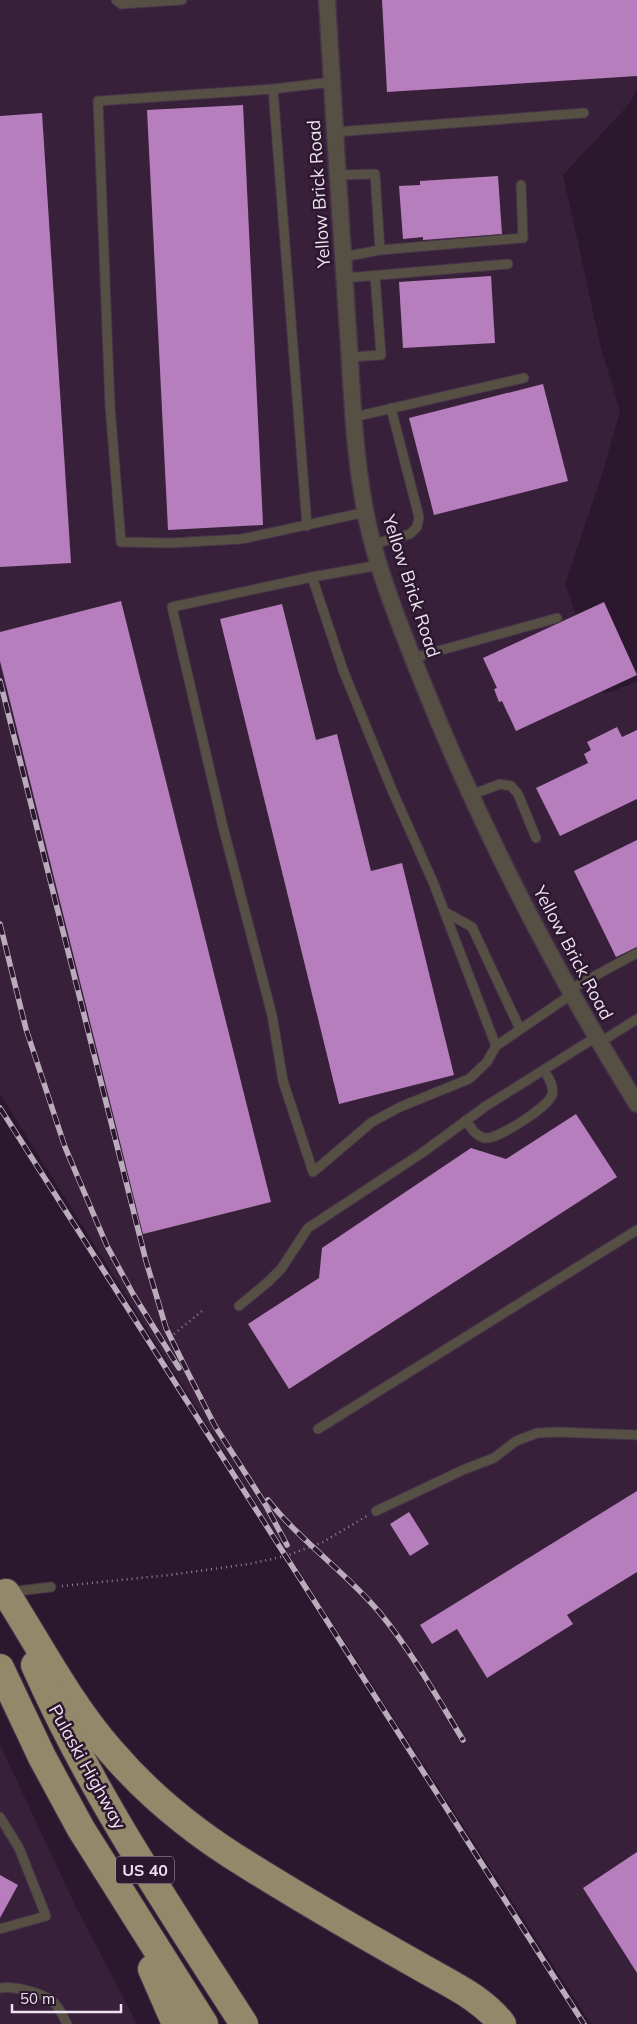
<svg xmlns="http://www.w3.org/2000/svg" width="637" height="2024" viewBox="0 0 637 2024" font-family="Mulish,sans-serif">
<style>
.built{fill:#38203b}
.building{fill:#b67ebc}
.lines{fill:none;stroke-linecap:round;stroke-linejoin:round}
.service-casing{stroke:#473449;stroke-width:11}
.minor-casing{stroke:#473449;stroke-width:19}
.trunk-casing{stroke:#473449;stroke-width:30}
.path{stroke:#948496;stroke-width:2.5;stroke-dasharray:1 4;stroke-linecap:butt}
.service{stroke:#555043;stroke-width:9}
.minor{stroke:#555043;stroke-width:16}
.trunk{stroke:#92886a;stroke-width:28}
.rail-casing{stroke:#bbacbc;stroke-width:5.5}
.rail{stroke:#2c182e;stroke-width:4;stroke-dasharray:11;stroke-linecap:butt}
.labels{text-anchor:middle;stroke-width:5;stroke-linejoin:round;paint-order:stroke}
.shield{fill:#2c182e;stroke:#b4a5b6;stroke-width:1}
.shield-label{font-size:16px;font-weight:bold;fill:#efe2f0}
.street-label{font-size:18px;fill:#efe2f0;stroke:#2c182e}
</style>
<rect width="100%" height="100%" fill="#2c182e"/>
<g class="built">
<polygon points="0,0 637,0 637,89 630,103 563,175 601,348 620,411 603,471 565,584 604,694 637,682 637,2024 591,2024 266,1519 0,1094"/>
<polygon points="0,1745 75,1905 137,2024 0,2024"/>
</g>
<g class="building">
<polygon points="382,0 637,0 637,76 387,92"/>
<polygon points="243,105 263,525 168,530 147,110"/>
<polygon points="42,113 71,563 0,567 0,116"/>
<polygon points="498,176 502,234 423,240 423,237 403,239 399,186 420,185 420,181"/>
<polygon points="491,276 495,343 403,348 399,282"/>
<polygon points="543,384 568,481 434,515 409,418"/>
<polygon points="121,601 271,1202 143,1234 0,661 0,632"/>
<polygon points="604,602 637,675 516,731 502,701 499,702 494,689 497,688 483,658"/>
<polygon points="282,604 316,740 337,734 371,871 402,863 454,1075 339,1104 220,619"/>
<polygon points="617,727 622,737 637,730 637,799 560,836 536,788 588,763 584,754 591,750 587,742"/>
<polygon points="637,840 637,947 616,957 574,871"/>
<polygon points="576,1114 617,1177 289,1389 248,1324 319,1278 322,1248 471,1148 506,1159"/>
<polygon points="637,1491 637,1572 567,1615 573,1624 487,1678 457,1629 432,1644 420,1625"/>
<polygon points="409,1512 429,1544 410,1556 390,1524"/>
<polygon points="637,1852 637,1973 583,1888"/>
<polygon points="0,1875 18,1885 0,1918"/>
</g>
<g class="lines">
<g class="service-casing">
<g id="service">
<polyline points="116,0 121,4 182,0"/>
<polyline points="332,82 273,89 98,101 110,406 121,542 171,543 242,539 366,512"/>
<polyline points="273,89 307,526"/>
<polyline points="335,132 584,113"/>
<polyline points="338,175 375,174 380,250"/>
<polyline points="343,257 380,250 523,238 521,185"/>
<polyline points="345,278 508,264"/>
<polyline points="350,357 381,355 375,276"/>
<polyline points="354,417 524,378"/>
<polyline points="374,544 410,534 417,527 419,517 391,408"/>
<polyline points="380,565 312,577 172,607 223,827 272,1015 283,1081 313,1172 372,1122 400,1107 469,1079 487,1062 496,1046 572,994"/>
<polyline points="312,577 343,670 392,790 433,882 496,1046"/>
<polyline points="413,658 557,618"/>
<polyline points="471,795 500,784 511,786 518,794 536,838"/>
<polyline points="445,912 472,927 520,1029"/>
<polyline points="569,990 637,953"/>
<polyline points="599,1043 637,1019"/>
<path d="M466 1120C471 1128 475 1136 485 1138 497 1140 548 1107 552 1095 555 1087 548 1077 544 1070"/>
<polyline points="239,1306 268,1282 281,1269 308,1228 422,1153 486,1106 596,1037"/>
<polyline points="318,1429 637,1230"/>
<polyline points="376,1511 465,1469 494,1458 516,1441 537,1433 558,1432 637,1435"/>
<polyline points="9,1592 51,1587"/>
<polyline points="0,1817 19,1848 46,1916 0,1929"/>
<path d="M0 1988C14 1986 39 1992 51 2000 59 2006 63 2016 67 2024"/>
</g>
</g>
<g class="minor-casing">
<path id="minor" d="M327 0C333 105 340 211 347 316 352 384 353 453 367 520 378 572 402 631 422 681 481 828 553 969 637 1104"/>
</g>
<g class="trunk-casing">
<g id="trunk">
<path d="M6 1593C39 1645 69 1703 110 1750 149 1796 198 1835 249 1866 305 1901 362 1934 419 1966 448 1983 481 1997 502 2024"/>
<path d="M35 1665C91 1792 169 1907 244 2024"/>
<polyline points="0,1668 42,1757 81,1829 204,2024"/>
<polyline points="152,1969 176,2024"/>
</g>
</g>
<g class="path">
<polyline points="174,1334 202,1311"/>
<polyline points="62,1586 169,1575 249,1564 286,1556 323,1542 367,1516"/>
</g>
<use href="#service" class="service"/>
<use href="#minor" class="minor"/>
<use href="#trunk" class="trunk"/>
<g class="rail-casing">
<g id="rail">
<polyline points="0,681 146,1261 166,1328 188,1373 215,1426 265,1504 287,1545"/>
<polyline points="0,924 26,1029 65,1147 107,1246 133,1294 179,1368"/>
<polyline points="0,1108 584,2024"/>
<path d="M268 1500C301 1542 346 1572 380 1613 412 1652 437 1697 463 1740"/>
</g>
</g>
<use href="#rail" class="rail"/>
</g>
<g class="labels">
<rect class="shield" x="116" y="1856.5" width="58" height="27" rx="4"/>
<g class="shield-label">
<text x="145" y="1876">US 40</text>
</g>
<g class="street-label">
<text transform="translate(319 194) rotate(-94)" y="6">Yellow Brick Road</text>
<text transform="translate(411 586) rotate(72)" y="6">Yellow Brick Road</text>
<text transform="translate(573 953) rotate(62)" y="6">Yellow Brick Road</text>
<text transform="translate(87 1767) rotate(61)" y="6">Pulaski Highway</text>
</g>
</g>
<path d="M12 2004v8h109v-8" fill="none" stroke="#efe2f0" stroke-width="2.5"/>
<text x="20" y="2004" font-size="15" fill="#efe2f0" stroke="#2c182e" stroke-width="4" paint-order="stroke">50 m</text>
</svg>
